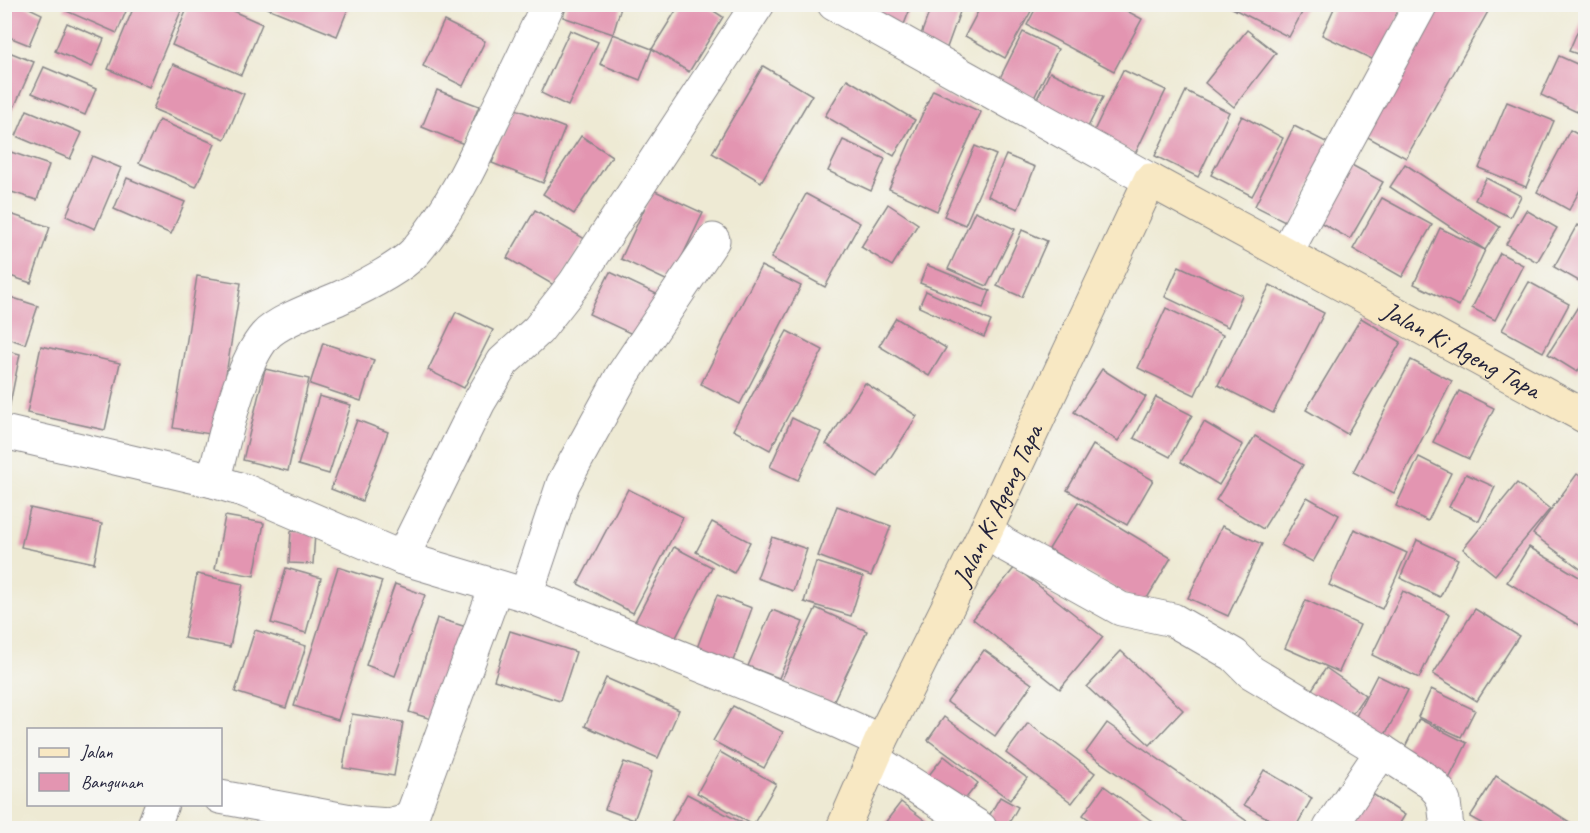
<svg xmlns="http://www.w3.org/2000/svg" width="1590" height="833" viewBox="0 0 1590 833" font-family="Caveat,sans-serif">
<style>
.building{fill:#e395b1}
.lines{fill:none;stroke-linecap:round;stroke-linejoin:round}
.street-casing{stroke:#888688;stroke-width:35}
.secondary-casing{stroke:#888688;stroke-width:35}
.street{stroke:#fff;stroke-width:33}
.secondary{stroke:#f8e8c3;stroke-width:33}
.labels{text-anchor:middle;stroke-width:4.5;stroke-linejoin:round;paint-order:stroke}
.street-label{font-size:26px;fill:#22223b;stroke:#f6f6f2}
</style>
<rect width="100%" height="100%" fill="#f6f6f2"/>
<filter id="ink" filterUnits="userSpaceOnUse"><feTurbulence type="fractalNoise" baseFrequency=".0167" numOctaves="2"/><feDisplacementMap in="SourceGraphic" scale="12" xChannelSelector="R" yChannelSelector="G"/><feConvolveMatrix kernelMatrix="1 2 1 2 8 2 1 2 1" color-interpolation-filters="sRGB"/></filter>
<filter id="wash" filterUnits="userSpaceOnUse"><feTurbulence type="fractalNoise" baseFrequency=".008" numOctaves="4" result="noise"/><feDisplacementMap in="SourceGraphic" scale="24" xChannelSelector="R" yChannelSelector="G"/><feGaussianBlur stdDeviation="1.35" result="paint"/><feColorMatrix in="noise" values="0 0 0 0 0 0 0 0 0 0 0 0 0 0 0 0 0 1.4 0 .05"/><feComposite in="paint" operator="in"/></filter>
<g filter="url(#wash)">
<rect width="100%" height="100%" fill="#eeead4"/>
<g id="blocks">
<g class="building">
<polygon points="4,4 21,4 42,14 29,45 4,35"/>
<polygon points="67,4 129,4 117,33 64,10"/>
<polygon points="135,4 184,4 149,87 108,69"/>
<polygon points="189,4 217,4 262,24 241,75 172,45"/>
<polygon points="266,4 350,4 337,36 265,7"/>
<polygon points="567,4 622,4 613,34 563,17"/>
<polygon points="680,4 703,4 723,17 689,72 652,49"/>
<polygon points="877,4 912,4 903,27 873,15"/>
<polygon points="932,4 948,4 961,9 945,53 918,43"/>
<polygon points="982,4 1035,4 1005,58 965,36"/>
<polygon points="1038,4 1114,4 1142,19 1114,71 1027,25"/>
<polygon points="1336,4 1405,4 1378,62 1322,35"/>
<polygon points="1437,4 1484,4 1490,8 1406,158 1364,135"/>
<polygon points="1232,5 1306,5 1289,37 1230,7"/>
<polygon points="444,21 485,41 463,86 423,66"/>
<polygon points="1582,21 1586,22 1586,57 1569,51"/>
<polygon points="67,23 104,39 92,67 55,51"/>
<polygon points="570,30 598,42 568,106 541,93"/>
<polygon points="1247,30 1276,53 1234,107 1205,83"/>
<polygon points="1023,32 1058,49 1034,98 999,80"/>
<polygon points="613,34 652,49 640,80 600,64"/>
<polygon points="4,50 34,62 4,131"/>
<polygon points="1559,56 1586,68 1586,93 1577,112 1541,95"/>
<polygon points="173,64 244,94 225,139 153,109"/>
<polygon points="763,66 812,95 761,182 712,153"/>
<polygon points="44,67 96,89 85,115 32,93"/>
<polygon points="1123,70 1166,90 1135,154 1093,133"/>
<polygon points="1050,72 1103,97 1085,133 1033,107"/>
<polygon points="847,79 915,120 894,156 825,116"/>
<polygon points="437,90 479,106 464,144 422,127"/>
<polygon points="933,90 981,112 937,211 889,189"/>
<polygon points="1186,91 1229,112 1198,177 1155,156"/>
<polygon points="1507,102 1554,121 1526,187 1479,168"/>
<polygon points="513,108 565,128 543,183 492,163"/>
<polygon points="27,110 82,133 70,159 16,136"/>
<polygon points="1242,116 1283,138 1252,196 1211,175"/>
<polygon points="159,120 215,144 196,187 139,163"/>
<polygon points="1294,126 1332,145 1293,225 1255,206"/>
<polygon points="1570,130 1586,139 1586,179 1569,210 1537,192"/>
<polygon points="581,136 612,156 574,214 543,194"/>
<polygon points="843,140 885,159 871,191 828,171"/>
<polygon points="975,146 996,155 965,225 944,216"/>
<polygon points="5,150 49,165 37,200 5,190"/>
<polygon points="1006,155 1035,167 1018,209 988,196"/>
<polygon points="92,156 121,168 95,229 66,216"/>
<polygon points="1348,163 1383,182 1350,239 1316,220"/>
<polygon points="1405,164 1500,227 1485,250 1390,187"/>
<polygon points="127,178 185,202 171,234 114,209"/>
<polygon points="1486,178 1521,196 1510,217 1475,200"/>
<polygon points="653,190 703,213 670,282 621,259"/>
<polygon points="806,194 860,223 825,287 771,258"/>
<polygon points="1382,198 1432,225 1402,277 1353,249"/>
<polygon points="888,204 918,224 892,266 861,247"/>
<polygon points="535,210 585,239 557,287 507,258"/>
<polygon points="1526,210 1557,228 1537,262 1506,244"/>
<polygon points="975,211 1015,229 987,286 948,269"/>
<polygon points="4,212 50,227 31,283 4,274"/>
<polygon points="1577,225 1586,229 1586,285 1554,267"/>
<polygon points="1440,228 1485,250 1459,306 1414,284"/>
<polygon points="1022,230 1047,241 1022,297 997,286"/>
<polygon points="1500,253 1523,265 1495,320 1472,308"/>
<polygon points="927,265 990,291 983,308 920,283"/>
<polygon points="761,266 801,286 740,404 701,384"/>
<polygon points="1179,266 1242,295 1228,327 1165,297"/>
<polygon points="610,272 663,297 643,339 589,314"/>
<polygon points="197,276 241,283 216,435 173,428"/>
<polygon points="1529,282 1569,304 1543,352 1502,330"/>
<polygon points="1270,285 1324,313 1273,413 1218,385"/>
<polygon points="926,291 991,321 984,337 919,307"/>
<polygon points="4,295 38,306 25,344 4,337"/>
<polygon points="1579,305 1586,309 1586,360 1577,372 1548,354"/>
<polygon points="1166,308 1223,335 1195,395 1138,368"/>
<polygon points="456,312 493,330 464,388 428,370"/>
<polygon points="896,318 946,348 929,376 879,346"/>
<polygon points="1361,318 1401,342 1347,434 1306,410"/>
<polygon points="787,331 823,350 770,450 733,430"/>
<polygon points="323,343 374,360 361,401 310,384"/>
<polygon points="41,346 120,363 105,430 27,413"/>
<polygon points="4,350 20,354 6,424 4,424"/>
<polygon points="1411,360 1452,381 1394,493 1353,472"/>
<polygon points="265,369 309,379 288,471 243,460"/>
<polygon points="1102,369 1146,397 1118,441 1074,412"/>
<polygon points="865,383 917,416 878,477 826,444"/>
<polygon points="1459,391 1494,408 1469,459 1433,442"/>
<polygon points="319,396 351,405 329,474 298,465"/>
<polygon points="1156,397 1192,415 1170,457 1134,438"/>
<polygon points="792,418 821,432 798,480 770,467"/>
<polygon points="357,420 388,432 362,501 331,489"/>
<polygon points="1204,422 1243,445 1219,485 1181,462"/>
<polygon points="1255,436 1303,465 1263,529 1216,500"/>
<polygon points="1093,445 1153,480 1127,525 1067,490"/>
<polygon points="1419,457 1451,473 1428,521 1396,506"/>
<polygon points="1466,474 1495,487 1479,521 1449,507"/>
<polygon points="1577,474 1586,480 1586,573 1533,534"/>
<polygon points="1517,483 1550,509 1495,575 1463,549"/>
<polygon points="628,489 683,517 633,613 578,584"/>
<polygon points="1307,497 1339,515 1313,562 1281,545"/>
<polygon points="1078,502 1171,558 1143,605 1049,549"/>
<polygon points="837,506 891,526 871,576 818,556"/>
<polygon points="30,508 102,524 94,563 21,547"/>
<polygon points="225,516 264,523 254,576 215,569"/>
<polygon points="712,522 750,542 734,573 696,552"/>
<polygon points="1222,526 1262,544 1228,616 1188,598"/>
<polygon points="1354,529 1407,553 1382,609 1329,585"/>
<polygon points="291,531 315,533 313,564 289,563"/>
<polygon points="772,537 807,549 793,591 757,578"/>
<polygon points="1417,540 1458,559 1440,597 1400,578"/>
<polygon points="674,547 712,567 670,649 631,629"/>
<polygon points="1529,547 1586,581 1586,617 1580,626 1507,582"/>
<polygon points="816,562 863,577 851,616 804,602"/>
<polygon points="338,567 382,581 338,720 294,706"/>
<polygon points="1015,567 1103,637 1060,689 973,619"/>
<polygon points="286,568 321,578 306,633 271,623"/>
<polygon points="197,574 243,584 230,647 184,638"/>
<polygon points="395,584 425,595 395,676 366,665"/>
<polygon points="1403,591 1450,614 1419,678 1372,655"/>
<polygon points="717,595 752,608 733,661 697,648"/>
<polygon points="1306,600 1360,625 1339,672 1285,648"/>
<polygon points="816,608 867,631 832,704 781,681"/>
<polygon points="1475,609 1519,636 1477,701 1433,674"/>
<polygon points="772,610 803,622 779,678 748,666"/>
<polygon points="437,618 473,629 444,723 409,712"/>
<polygon points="255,630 306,646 286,708 235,692"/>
<polygon points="510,631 576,652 560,701 494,680"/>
<polygon points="984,650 1032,684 995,736 947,702"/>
<polygon points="1121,651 1183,710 1150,745 1087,687"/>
<polygon points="1326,668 1365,695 1346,723 1307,697"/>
<polygon points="1377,675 1408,690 1384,737 1353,722"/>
<polygon points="606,678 679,710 658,758 585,726"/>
<polygon points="1431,689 1475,710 1461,737 1418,717"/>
<polygon points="733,706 783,732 764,768 713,741"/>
<polygon points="352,714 403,722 394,776 343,768"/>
<polygon points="944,717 1027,778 1010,800 928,740"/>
<polygon points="1419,719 1467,743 1448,781 1400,757"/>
<polygon points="1028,723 1095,773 1072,803 1006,753"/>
<polygon points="1107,723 1251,824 1248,828 1194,828 1086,752"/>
<polygon points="720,752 776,784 753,825 697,793"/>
<polygon points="944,756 978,783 959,807 925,780"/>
<polygon points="624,762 652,772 634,820 605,809"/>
<polygon points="1264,770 1312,798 1295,828 1285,828 1244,805"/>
<polygon points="1496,776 1541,804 1579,828 1490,828 1470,817"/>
<polygon points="1104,786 1160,827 1159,828 1101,828 1083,815"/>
<polygon points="1371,793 1405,815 1397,828 1349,828"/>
<polygon points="687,794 752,828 668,828"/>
<polygon points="1000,797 1018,807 1006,828 1000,828 986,821"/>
<polygon points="901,802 926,821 920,828 881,828"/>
</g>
</g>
</g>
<g filter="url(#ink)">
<use href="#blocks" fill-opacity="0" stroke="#888688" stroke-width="1.5"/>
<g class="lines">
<g class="street-casing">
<g id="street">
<polyline points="834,4 1150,180"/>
<polyline points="1286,253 1421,4"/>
<polyline points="4,432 213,481 246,491 402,558 526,595 819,713 881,741"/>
<path d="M213 481C224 443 239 366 265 336 278 321 318 307 337 299 359 289 399 269 415 252 449 212 471 166 493 119 512 81 530 43 548 4"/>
<polyline points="986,530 1004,544 1121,609 1173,620 1234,655 1251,672 1382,751 1431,783 1440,793 1444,802 1447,828"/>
<polyline points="402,558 479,402 503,362 538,330 574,284 758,4"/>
<polyline points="526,595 563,484 622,376 713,240"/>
<polyline points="873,759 980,828"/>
<polyline points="220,797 362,823 389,825 404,821 413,813 496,587"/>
<polyline points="153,828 162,804"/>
<polyline points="1330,828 1382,751"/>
</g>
</g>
<g class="secondary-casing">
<g id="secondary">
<path id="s1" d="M843 828 881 741 986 530 1150 180 1586 417"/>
</g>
</g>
<use href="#street" class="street"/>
<use href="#secondary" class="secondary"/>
</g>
</g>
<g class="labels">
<g class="street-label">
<text dy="9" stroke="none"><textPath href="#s1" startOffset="1072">Jalan Ki Ageng Tapa</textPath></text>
<text dy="9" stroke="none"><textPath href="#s1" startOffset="358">Jalan Ki Ageng Tapa</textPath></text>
</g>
</g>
<rect width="1590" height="833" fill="none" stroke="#f6f6f2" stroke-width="24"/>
<rect x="27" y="728" width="195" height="78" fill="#f6f6f2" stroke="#a1a1a9" stroke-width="1.5"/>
<rect x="39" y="748" width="30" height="9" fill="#f8e8c3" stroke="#a1a1a9" stroke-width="1.5"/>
<text x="81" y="758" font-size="18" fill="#22223b">Jalan</text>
<rect x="39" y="773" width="30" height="18" fill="#e395b1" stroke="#a1a1a9" stroke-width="1.5"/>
<text x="81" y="788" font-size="18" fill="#22223b">Bangunan</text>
</svg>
